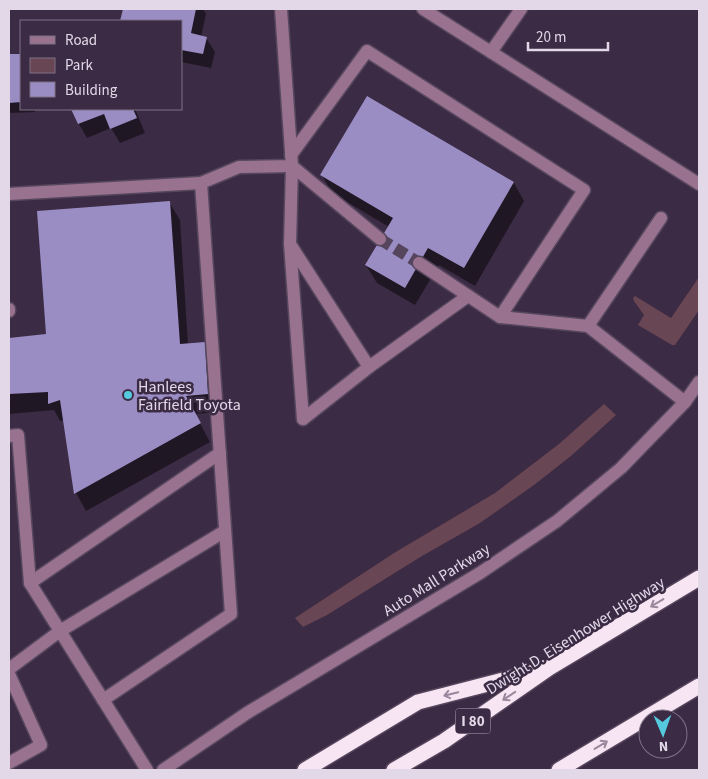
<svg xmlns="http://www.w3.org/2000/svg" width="708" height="779" viewBox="0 0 708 779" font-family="'Source Sans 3',sans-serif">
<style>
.green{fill:#694653}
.shadow{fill:#0007}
.building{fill:#998dc4}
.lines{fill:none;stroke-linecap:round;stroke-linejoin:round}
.minor-tunnel{stroke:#55455d;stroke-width:12;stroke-dasharray:12 6;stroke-linecap:butt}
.minor-casing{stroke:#57475e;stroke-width:15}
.highway-casing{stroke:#57475e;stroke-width:18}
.minor{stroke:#98728f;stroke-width:12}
.highway{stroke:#f8e5f3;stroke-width:15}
.oneway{stroke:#9a889c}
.poi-dot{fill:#55cadf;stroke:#3c2b44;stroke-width:2}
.labels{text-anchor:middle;stroke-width:5;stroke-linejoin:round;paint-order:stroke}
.shield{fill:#3c2b44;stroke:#b0a4b7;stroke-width:1}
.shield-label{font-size:15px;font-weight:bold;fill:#e2d8e8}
.poi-label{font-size:16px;fill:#e2d8e8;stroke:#3c2b44;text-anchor:start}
.street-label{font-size:16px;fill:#e2d8e8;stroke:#3c2b44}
</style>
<rect width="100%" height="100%" fill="#3c2b44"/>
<g class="green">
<polygon points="699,277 699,310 675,345 672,345 638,325 644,315 634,301 633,298 635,296 671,318"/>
<polygon points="604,404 616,415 571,456 534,485 480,523 422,556 327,615 303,627 295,618 394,553 495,493 559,444"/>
</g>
<g class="shadow">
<polygon points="124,9 203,9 206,14 201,37 206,38 215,52 211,68 181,62 181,21 121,21"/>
<polygon points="9,51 10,56 21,55 21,109 35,109 35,112 9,113"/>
<polygon points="367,98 514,183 524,201 475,286 439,265 415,305 377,283 366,265 389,227 332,193 322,175"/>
<polygon points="73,109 135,109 145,133 120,143 111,128 87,138 79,124"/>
<polygon points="169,202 180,220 188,344 204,343 214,362 218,412 195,414 210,442 86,511 76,493 64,420 60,421 54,410 9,414 9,339 47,335"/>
</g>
<g class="building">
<polygon points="123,9 196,9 191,33 207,37 203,54 181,50 181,21 120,21"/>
<polygon points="9,54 21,54 21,102 9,103"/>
<polygon points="367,96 514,182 464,268 428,248 405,288 365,265 393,218 320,175"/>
<polygon points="71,109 133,109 137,118 110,129 104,114 78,124"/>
<polygon points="170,201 180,344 205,342 208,394 186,396 201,423 74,494 60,400 48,404 48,392 9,394 9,338 46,334 37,211"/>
</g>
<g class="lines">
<polyline class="minor-tunnel" points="380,239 419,263"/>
<g class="minor-casing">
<g id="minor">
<polyline points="423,9 699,184"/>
<polyline points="491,52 521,9"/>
<polyline points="291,155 367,51 584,190 500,317"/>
<polyline points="292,166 290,244 303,419"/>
<polyline points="292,166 380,239"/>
<polyline points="9,194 201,183"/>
<polyline points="290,244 369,367 468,296"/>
<polyline points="419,263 500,317 588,326 685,402"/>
<polyline points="9,309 9,311"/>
<polyline points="588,326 661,218"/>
<polyline points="303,419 369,367"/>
<polyline points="9,436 18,435 30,583 147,770"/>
<polyline points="30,583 220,453"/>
<polyline points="9,669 60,631 225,531"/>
<polyline points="9,674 41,745 9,763"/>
<polyline points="103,700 231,614 201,183 239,167 292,166 281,9"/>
<polyline points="163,770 247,713 480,573 557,521 621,468 685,402 699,382"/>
</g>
</g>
<g class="highway-casing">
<g id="highway">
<polyline points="305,770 418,702 538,671"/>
<polyline points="394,770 444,741 549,668 699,578"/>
<polyline points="559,770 699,686"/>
</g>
</g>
<use href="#minor" class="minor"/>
<use href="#highway" class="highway"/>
</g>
<defs><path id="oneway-shaft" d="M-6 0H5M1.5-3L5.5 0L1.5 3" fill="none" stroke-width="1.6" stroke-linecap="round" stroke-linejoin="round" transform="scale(1.25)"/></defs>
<g class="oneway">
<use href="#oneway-shaft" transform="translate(657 603) rotate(149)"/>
<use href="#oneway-shaft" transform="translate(451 694) rotate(166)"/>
<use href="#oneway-shaft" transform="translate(509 696) rotate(146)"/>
<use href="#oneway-shaft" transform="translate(601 745) rotate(-31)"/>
</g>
<circle class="poi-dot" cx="128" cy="395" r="5"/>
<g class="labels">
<rect class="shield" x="455.5" y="708.5" width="35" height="25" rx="4"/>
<g class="shield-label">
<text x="473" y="726">I 80</text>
</g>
<g class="poi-label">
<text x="138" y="392">Hanlees<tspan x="138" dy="18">Fairfield Toyota</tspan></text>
</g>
<g class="street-label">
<text transform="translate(436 579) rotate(-32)" y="6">Auto Mall Parkway</text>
<text transform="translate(575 635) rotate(-32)" y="6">Dwight D. Eisenhower Highway</text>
</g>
</g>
<rect width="708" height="779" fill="none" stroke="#e2d8e8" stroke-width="20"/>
<rect x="20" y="20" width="162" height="90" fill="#3c2b44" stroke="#7e7086"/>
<rect x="30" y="36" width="25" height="8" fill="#98728f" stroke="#7e7086"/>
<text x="65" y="45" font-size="15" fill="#e2d8e8">Road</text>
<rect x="30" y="58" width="25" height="15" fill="#694653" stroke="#7e7086"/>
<text x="65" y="70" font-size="15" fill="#e2d8e8">Park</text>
<rect x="30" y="82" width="25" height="15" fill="#998dc4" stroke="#7e7086"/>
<text x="65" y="95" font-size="15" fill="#e2d8e8">Building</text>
<g transform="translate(663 734) rotate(178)"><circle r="24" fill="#3c2b44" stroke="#7e7086"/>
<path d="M0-4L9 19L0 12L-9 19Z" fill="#55cadf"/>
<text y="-8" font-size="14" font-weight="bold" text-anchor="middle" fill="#e2d8e8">N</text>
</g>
<path d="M528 42v8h80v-8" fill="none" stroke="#e2d8e8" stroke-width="2.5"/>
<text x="536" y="42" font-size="15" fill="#e2d8e8" stroke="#3c2b44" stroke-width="4" paint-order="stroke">20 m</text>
</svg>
